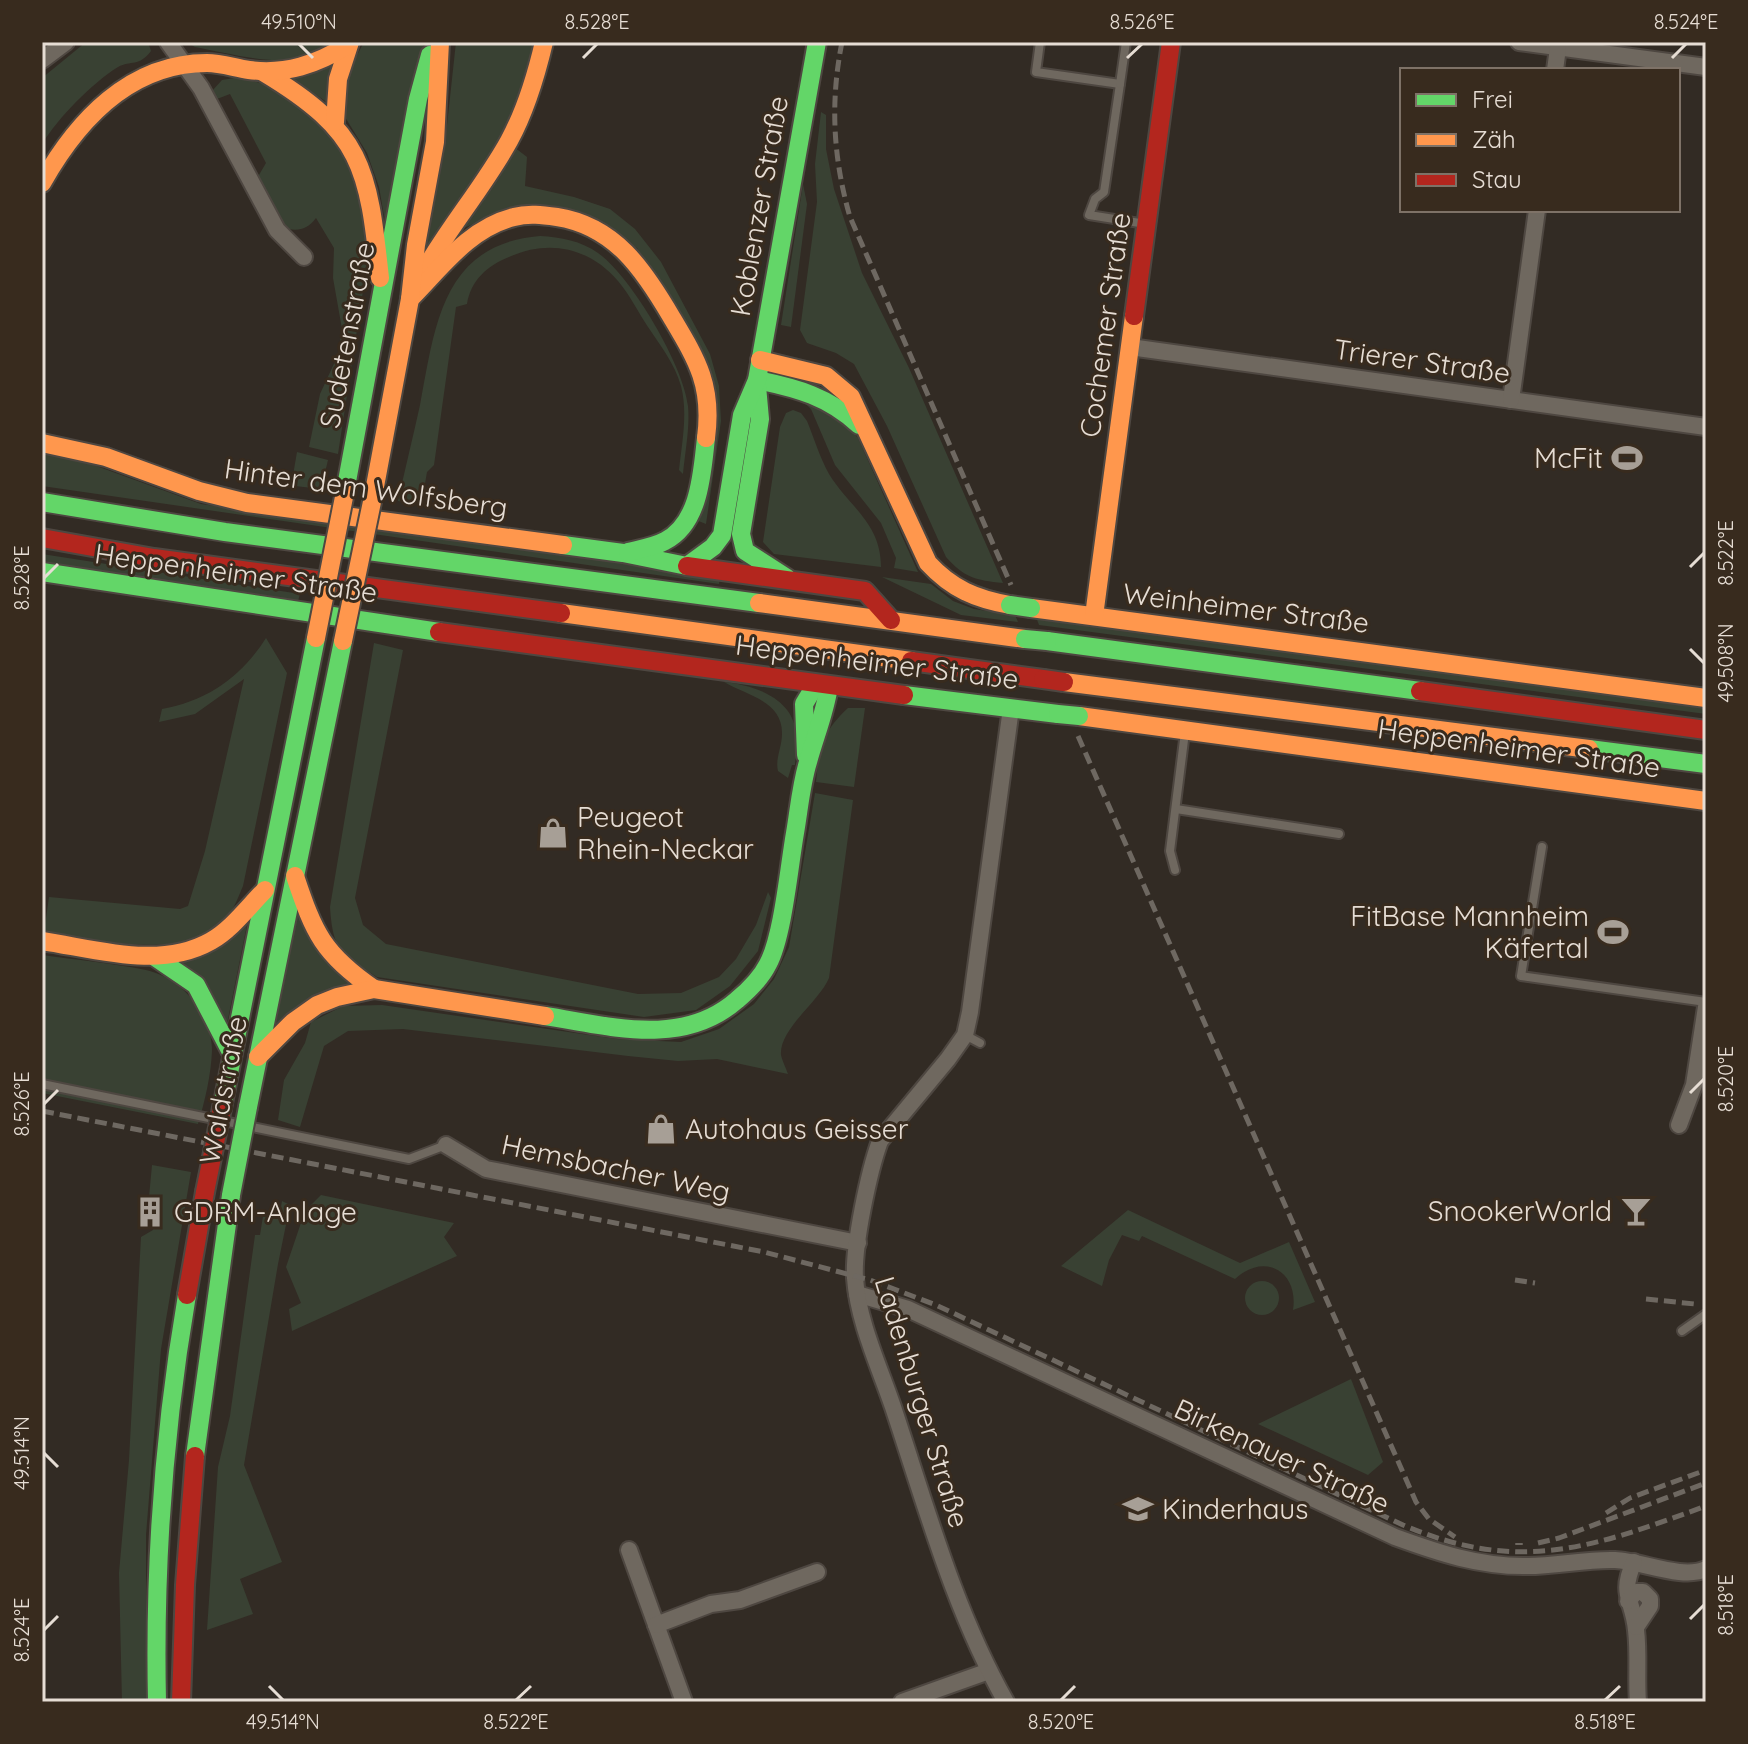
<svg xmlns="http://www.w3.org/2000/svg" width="1748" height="1744" viewBox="0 0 1748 1744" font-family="Quicksand,sans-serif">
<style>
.green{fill:#394133}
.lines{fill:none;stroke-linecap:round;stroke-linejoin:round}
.lane-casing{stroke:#4e4741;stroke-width:12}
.street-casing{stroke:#4e4741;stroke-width:20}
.fast-casing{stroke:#4e4741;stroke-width:22}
.slow-casing{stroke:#4e4741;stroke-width:22}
.jam-casing{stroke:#4e4741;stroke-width:22}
.lane{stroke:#6f685f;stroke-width:8}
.street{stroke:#6f685f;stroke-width:16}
.fast{stroke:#63d668;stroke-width:18}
.slow{stroke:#ff974d;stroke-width:18}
.jam{stroke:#b3261e;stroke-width:18}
.tram{stroke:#6e6861;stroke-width:2}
.rail{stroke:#6e6861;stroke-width:5;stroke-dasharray:12 6;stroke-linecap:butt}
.fast-bridge-casing{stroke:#4e4741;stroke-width:22;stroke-linecap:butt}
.slow-bridge-casing{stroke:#4e4741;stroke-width:22;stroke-linecap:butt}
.jam-bridge-casing{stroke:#4e4741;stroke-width:22;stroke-linecap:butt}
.fast-bridge{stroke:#63d668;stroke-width:18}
.slow-bridge{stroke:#ff974d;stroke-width:18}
.jam-bridge{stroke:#b3261e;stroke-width:18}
.ticks{fill:none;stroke:#e6ddd4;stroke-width:3}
.labels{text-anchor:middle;stroke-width:6;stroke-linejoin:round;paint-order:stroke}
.street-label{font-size:28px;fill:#e6ddd4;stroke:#382b1e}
.poi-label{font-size:28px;fill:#e6ddd4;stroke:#382b1e;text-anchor:start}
.neatline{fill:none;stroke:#e6ddd4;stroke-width:3}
.ticks-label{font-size:20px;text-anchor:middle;fill:#e6ddd4}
</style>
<rect width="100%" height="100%" fill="#322b24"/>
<g class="green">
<path d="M86 42H148L151 51C139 67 131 60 118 67 91 84 59 117 42 144V78Z"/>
<path d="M186 42H335C305 76 234 54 195 47Z"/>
<polygon points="364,42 424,42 387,233 379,187 367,153 345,117 345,78"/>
<polygon points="456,42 537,42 503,138 425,253 447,125"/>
<polygon points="337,61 328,103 289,76"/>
<path d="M240 77 270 86 327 127 352 161 370 245 338 454 309 447 320 394 338 355 342 329 333 278 334 248 316 218C306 231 296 232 281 227L256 180 266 163 230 94 217 99 212 91 222 80Z"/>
<path d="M821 112 826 115V149L834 189 862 273 909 368 1003 583C975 580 965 578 946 557L887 426 854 364 836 353 807 343 800 330 817 202 815 164Z"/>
<polygon points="514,147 527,157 525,186 574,197 610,209 635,229 661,262 710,354 719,386 721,421 706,524 696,520 715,424 637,248 500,211 458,231"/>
<polygon points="803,184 807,204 791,327 781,325"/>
<path d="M540 236C561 237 581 241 598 253 631 276 684 366 688 406 690 428 685 452 683 474L679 470C682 442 688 413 681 386 675 364 660 345 648 327 638 312 630 295 618 281 589 247 548 239 509 257 487 266 471 280 467 304L456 307 434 465 427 472 423 495 411 503 398 501C405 469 413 437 420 405 435 326 442 244 540 236Z"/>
<polygon points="799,398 841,418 858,438 918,572 894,568 896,558 881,523 835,465 811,409"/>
<path d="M793 410 801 413 807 421C814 438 820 458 829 474 850 508 881 523 881 567L774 554 763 542 780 427 786 413Z"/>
<polygon points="297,452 328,460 321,489 295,486 292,481"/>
<polygon points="42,453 91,464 201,504 720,576 719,584 42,486"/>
<polygon points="42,554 300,594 298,601 155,581 42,561"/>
<polygon points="882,577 931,584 953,601 974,609 1015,615 1018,622 961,615"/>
<polygon points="1036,617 1706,707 1706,714 1039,625"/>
<path d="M266 638 287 673 243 886C239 895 235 907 229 914 188 965 100 939 44 932L49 897 180 909 188 906 205 851 244 679 195 714 159 722 162 709C208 701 242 676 266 638Z"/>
<path d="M374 643 403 650 355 898 363 925 386 944 638 994 681 993 719 977 736 959 756 925 768 892 771 898 758 951 730 986 696 1010 644 1017 377 977C341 953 333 952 330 907Z"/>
<path d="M724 682C754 685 793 698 796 733 797 743 796 755 795 765H792L788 778 778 771C775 759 782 747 782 734 783 701 746 695 724 682Z"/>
<path d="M848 708H865L854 787 816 782C819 748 822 732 848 708Z"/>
<path d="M815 793 853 800 829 978C819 1002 779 1029 781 1055 782 1060 786 1068 788 1074L717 1059 678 1061 628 1056 403 1029 348 1031 324 1046 300 1127 278 1120 284 1080 305 1043 311 1022 343 1006 382 1005 617 1039 681 1042 719 1029 754 1004 774 979 789 947Z"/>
<polygon points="297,915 355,987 275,1028"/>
<polygon points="248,920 226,1029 180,961"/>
<path d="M42 955C76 960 112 963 146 970 182 978 212 1014 212 1051 211 1075 205 1101 198 1124L42 1093Z"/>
<polygon points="152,1165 191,1172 161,1349 146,1535 146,1702 122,1702 119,1573 129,1460 141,1237 153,1230 155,1204 149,1197"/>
<polygon points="321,1195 454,1223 444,1237 457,1256 292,1331 289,1309 301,1303 286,1267 305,1211"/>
<polygon points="282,1201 290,1205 278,1264 244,1465 282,1562 240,1579 253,1614 207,1630 218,1467 230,1416 255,1235 260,1235 263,1216 279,1219"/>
<path d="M1128 1210 1240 1263 1289 1242 1315 1302 1293 1310C1299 1271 1264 1252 1235 1279L1142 1236 1139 1241 1122 1235 1109 1260 1102 1286 1061 1266Z"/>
<circle cx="1262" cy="1298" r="17"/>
<polygon points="1351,1379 1383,1462 1368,1475 1258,1424"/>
</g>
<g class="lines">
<g class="lane-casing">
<g id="lane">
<polyline points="1040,42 1036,72 1120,84 1104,192 1095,199 1089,215 1146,224"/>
<polyline points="1120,84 1126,42"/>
<polyline points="1176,809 1339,834"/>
<polyline points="1542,847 1521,976 1706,1002"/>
<polyline points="1175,870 1170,851 1185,732"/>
<polyline points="965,1035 980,1043"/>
<polyline points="42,1084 409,1159 446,1145"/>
<polyline points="1682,1331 1706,1314"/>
</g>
</g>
<g class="street-casing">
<g id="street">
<polyline points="168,42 201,88 277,230 304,257"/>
<polyline points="1519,42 1706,67"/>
<polyline points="42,60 66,42"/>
<polyline points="1555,70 1558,48"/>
<polyline points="1130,347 1706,427"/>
<polyline points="1511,400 1537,210"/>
<polyline points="1679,1125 1694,1085 1706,1007"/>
<polyline points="446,1145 486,1169 858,1243"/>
<path d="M857 1294 908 1309 1395 1537C1439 1553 1480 1567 1528 1566 1557 1566 1586 1559 1615 1560 1642 1561 1682 1580 1706 1569"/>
<polyline points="629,1550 684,1702"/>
<path d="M1634 1562C1619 1595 1633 1599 1636 1630 1639 1654 1636 1678 1638 1702"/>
<polyline points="1628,1601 1636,1592 1643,1592 1650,1599 1650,1606 1636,1627"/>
<polyline points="656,1625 711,1604 740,1600 817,1572"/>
<polyline points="902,1702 989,1671"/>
<path d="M1006 1702C954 1610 926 1506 893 1407 879 1366 858 1321 855 1278 853 1246 869 1171 880 1141L948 1059 965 1035 970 1012 1011 708"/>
</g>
</g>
<g class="fast-casing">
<g id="fast">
<path d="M757 380C797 388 829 397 859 425"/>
<polyline points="757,386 760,419 741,534 745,551 787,578"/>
<polyline points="345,492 418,99 430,55"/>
<polyline points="42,502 225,532 759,603"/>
<polyline points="563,545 623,553 687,566 713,547 722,535 742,415 757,380 817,42"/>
<path d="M628 552C640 549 654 547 665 541 700 523 702 473 706 438"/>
<polyline points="42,572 439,632"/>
<polyline points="1047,641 1420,691"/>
<polyline points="904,695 1058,714"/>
<polyline points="1589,749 1706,764"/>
<polyline points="806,755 804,704 816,684"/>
<polyline points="155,957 196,985 232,1054"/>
<path d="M545 1016C610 1026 682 1048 737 1000 749 990 761 978 768 964 783 936 789 867 795 833 799 810 801 785 808 762 815 736 825 713 829 686"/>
<polyline points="248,1107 343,641"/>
<polyline points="222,1108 316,638"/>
<polyline points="195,1456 231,1195"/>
<path d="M157 1702C154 1566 164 1429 187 1295"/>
</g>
</g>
<g class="slow-casing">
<g id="slow">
<path d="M263 72C363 132 368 167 380 278"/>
<polyline points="335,122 338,79 350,42"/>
<path d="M42 183C77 121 130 63 207 63 221 63 235 68 249 70 286 75 317 64 348 45"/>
<path d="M421 276C447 229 483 188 509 141 526 110 536 76 544 42"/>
<path d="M410 299C441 268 469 228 514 217 528 213 543 215 557 217 615 226 644 270 672 318 697 360 713 386 706 438"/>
<path d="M760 360 826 376 851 397 928 563C952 589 976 599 1010 605"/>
<polyline points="42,443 106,457 199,491 247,503 563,545"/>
<polyline points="373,497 410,299 416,245 435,142 440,42"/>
<polyline points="759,603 1025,639"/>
<polyline points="1031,608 1706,698"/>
<polyline points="561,613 911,661"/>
<polyline points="1094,616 1134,316"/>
<polyline points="1064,682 1589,749"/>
<polyline points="1079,716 1706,801"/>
<path d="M295 876C314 933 323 954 374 989"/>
<path d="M42 941C96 949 160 970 211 941 232 929 248 907 265 890"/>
<polyline points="258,1057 293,1022 317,1005 337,997 374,989 545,1016"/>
</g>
</g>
<g class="jam-casing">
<g id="jam">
<polyline points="1134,316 1171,42"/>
<polyline points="42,538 154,558 561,613"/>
<polyline points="687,566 865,591 891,620"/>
<polyline points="439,632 904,695"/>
<polyline points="911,661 1043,679"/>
<polyline points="1420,691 1706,730"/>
<polyline points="187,1295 205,1192"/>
<polyline points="181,1702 185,1585 195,1456"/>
</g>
</g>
<use href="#lane" class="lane"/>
<use href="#street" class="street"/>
<use href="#fast" class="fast"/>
<use href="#slow" class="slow"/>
<use href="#jam" class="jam"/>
<polyline class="tram" points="1516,1544 1522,1544"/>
<g class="rail">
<path d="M842 42C830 102 833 158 850 217L1011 585"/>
<polyline points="1078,736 1416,1502 1429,1519 1455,1537"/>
<path d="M42 1111 764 1252 870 1280 936 1305 1403 1525C1520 1575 1594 1547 1706 1506"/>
<polyline points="1515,1280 1535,1283"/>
<polyline points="1646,1299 1695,1304"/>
<polyline points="1606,1513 1630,1498 1706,1470"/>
<polyline points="1538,1543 1559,1538 1706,1483"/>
</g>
<g class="fast-bridge-casing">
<g id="fast-bridge">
<polyline points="1010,605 1031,608"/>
<polyline points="1025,639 1047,641"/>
<polyline points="1058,714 1079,716"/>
<polyline points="231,1195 248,1107"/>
</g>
</g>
<g class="slow-bridge-casing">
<g id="slow-bridge">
<polyline points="316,638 345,492"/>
<polyline points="343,641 373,497"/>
</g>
</g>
<g class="jam-bridge-casing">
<g id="jam-bridge">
<polyline points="1043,679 1064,682"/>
<polyline points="205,1192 222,1108"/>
</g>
</g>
<use href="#fast-bridge" class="fast-bridge"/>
<use href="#slow-bridge" class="slow-bridge"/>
<use href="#jam-bridge" class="jam-bridge"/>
</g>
<path class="ticks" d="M299 44 313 58M583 58 597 44M1127 58 1142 44M1672 58 1686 44M1690 567 1704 553M44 578 58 564M1690 649 1704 663M1690 1093 1704 1079M44 1104 58 1090M44 1453 58 1467M1690 1619 1704 1605M44 1630 58 1616M269 1686 283 1700M516 1700 531 1686M1061 1700 1075 1686M1605 1700 1620 1686"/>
<defs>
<g id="stadium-bare" transform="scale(2.4)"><path d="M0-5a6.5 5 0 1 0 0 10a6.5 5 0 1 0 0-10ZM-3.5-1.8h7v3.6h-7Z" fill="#a79f96" stroke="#382b1e" stroke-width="2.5" paint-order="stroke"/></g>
<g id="shop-bare" transform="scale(2.4)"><path d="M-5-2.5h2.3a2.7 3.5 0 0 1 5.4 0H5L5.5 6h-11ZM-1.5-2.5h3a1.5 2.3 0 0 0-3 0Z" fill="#a79f96" stroke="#382b1e" stroke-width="2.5" paint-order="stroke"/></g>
<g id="bar-bare" transform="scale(2.4)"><path d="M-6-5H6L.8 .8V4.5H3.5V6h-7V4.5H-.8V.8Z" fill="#a79f96" stroke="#382b1e" stroke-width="2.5" paint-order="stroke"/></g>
<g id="building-bare" transform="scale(2.4)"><path d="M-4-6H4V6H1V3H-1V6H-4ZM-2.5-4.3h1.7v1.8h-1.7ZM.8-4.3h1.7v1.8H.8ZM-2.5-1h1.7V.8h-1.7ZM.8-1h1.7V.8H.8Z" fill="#a79f96" stroke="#382b1e" stroke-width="2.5" paint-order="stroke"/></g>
<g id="school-bare" transform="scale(2.4)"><path d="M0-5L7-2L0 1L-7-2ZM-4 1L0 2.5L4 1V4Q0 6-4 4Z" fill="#a79f96" stroke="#382b1e" stroke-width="2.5" paint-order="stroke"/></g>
</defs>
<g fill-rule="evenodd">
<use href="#stadium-bare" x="1627" y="458"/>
<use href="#shop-bare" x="553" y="833"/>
<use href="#stadium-bare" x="1613" y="932"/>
<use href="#shop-bare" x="661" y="1129"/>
<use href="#bar-bare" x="1636" y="1211"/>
<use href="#building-bare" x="150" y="1212"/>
<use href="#school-bare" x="1138" y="1509"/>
</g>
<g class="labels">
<g class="street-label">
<text transform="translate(759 206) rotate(-80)" y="10">Koblenzer Straße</text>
<text transform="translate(1105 325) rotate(-82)" y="10">Cochemer Straße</text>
<text transform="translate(347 335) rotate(-79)" y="10">Sudetenstraße</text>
<text transform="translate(1422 361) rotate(8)" y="10">Trierer Straße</text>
<text transform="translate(366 488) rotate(8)" y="10">Hinter dem Wolfsberg</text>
<text transform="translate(236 573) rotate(8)" y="10">Heppenheimer Straße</text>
<text transform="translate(1246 608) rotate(7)" y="10">Weinheimer Straße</text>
<text transform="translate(877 662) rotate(7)" y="10">Heppenheimer Straße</text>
<text transform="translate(1519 748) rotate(8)" y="10">Heppenheimer Straße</text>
<text transform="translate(223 1090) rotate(-79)" y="10">Waldstraße</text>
<text transform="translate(616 1168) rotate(12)" y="10">Hemsbacher Weg</text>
<text transform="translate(922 1402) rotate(73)" y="10">Ladenburger Straße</text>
<text transform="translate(1282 1456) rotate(25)" y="10">Birkenauer Straße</text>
</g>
<g class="poi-label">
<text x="1603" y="468" text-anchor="end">McFit</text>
<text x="577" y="827">Peugeot<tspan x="577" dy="32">Rhein-Neckar</tspan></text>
<text x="1589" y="926" text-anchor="end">FitBase Mannheim<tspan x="1589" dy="32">Käfertal</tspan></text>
<text x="685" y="1139">Autohaus Geisser</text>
<text x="1612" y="1221" text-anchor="end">SnookerWorld</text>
<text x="174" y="1222">GDRM-Anlage</text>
<text x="1162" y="1519">Kinderhaus</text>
</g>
</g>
<rect width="1748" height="1744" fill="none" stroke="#382b1e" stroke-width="88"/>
<rect x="1400" y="68" width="280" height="144" fill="#382b1e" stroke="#7e7267" stroke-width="2"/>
<rect x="1416" y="94" width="40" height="12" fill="#63d668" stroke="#7e7267" stroke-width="2"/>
<text x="1472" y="108" font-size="24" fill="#e6ddd4">Frei</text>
<rect x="1416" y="134" width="40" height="12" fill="#ff974d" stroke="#7e7267" stroke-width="2"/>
<text x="1472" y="148" font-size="24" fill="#e6ddd4">Zäh</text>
<rect x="1416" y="174" width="40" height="12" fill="#b3261e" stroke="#7e7267" stroke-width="2"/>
<text x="1472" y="188" font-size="24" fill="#e6ddd4">Stau</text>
<rect x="44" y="44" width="1660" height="1656" class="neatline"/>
<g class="ticks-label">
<text x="299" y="29">49.510°N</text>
<text x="597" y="29">8.528°E</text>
<text x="1142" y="29">8.526°E</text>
<text x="1686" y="29">8.524°E</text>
<text transform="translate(1726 553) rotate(-90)" y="7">8.522°E</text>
<text transform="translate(22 578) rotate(-90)" y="7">8.528°E</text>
<text transform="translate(1726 663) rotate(-90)" y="7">49.508°N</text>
<text transform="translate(1726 1079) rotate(-90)" y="7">8.520°E</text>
<text transform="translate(22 1104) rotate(-90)" y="7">8.526°E</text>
<text transform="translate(22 1453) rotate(-90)" y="7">49.514°N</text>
<text transform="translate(1726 1605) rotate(-90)" y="7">8.518°E</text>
<text transform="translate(22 1630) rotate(-90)" y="7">8.524°E</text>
<text x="283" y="1729">49.514°N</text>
<text x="516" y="1729">8.522°E</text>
<text x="1061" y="1729">8.520°E</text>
<text x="1605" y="1729">8.518°E</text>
</g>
</svg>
